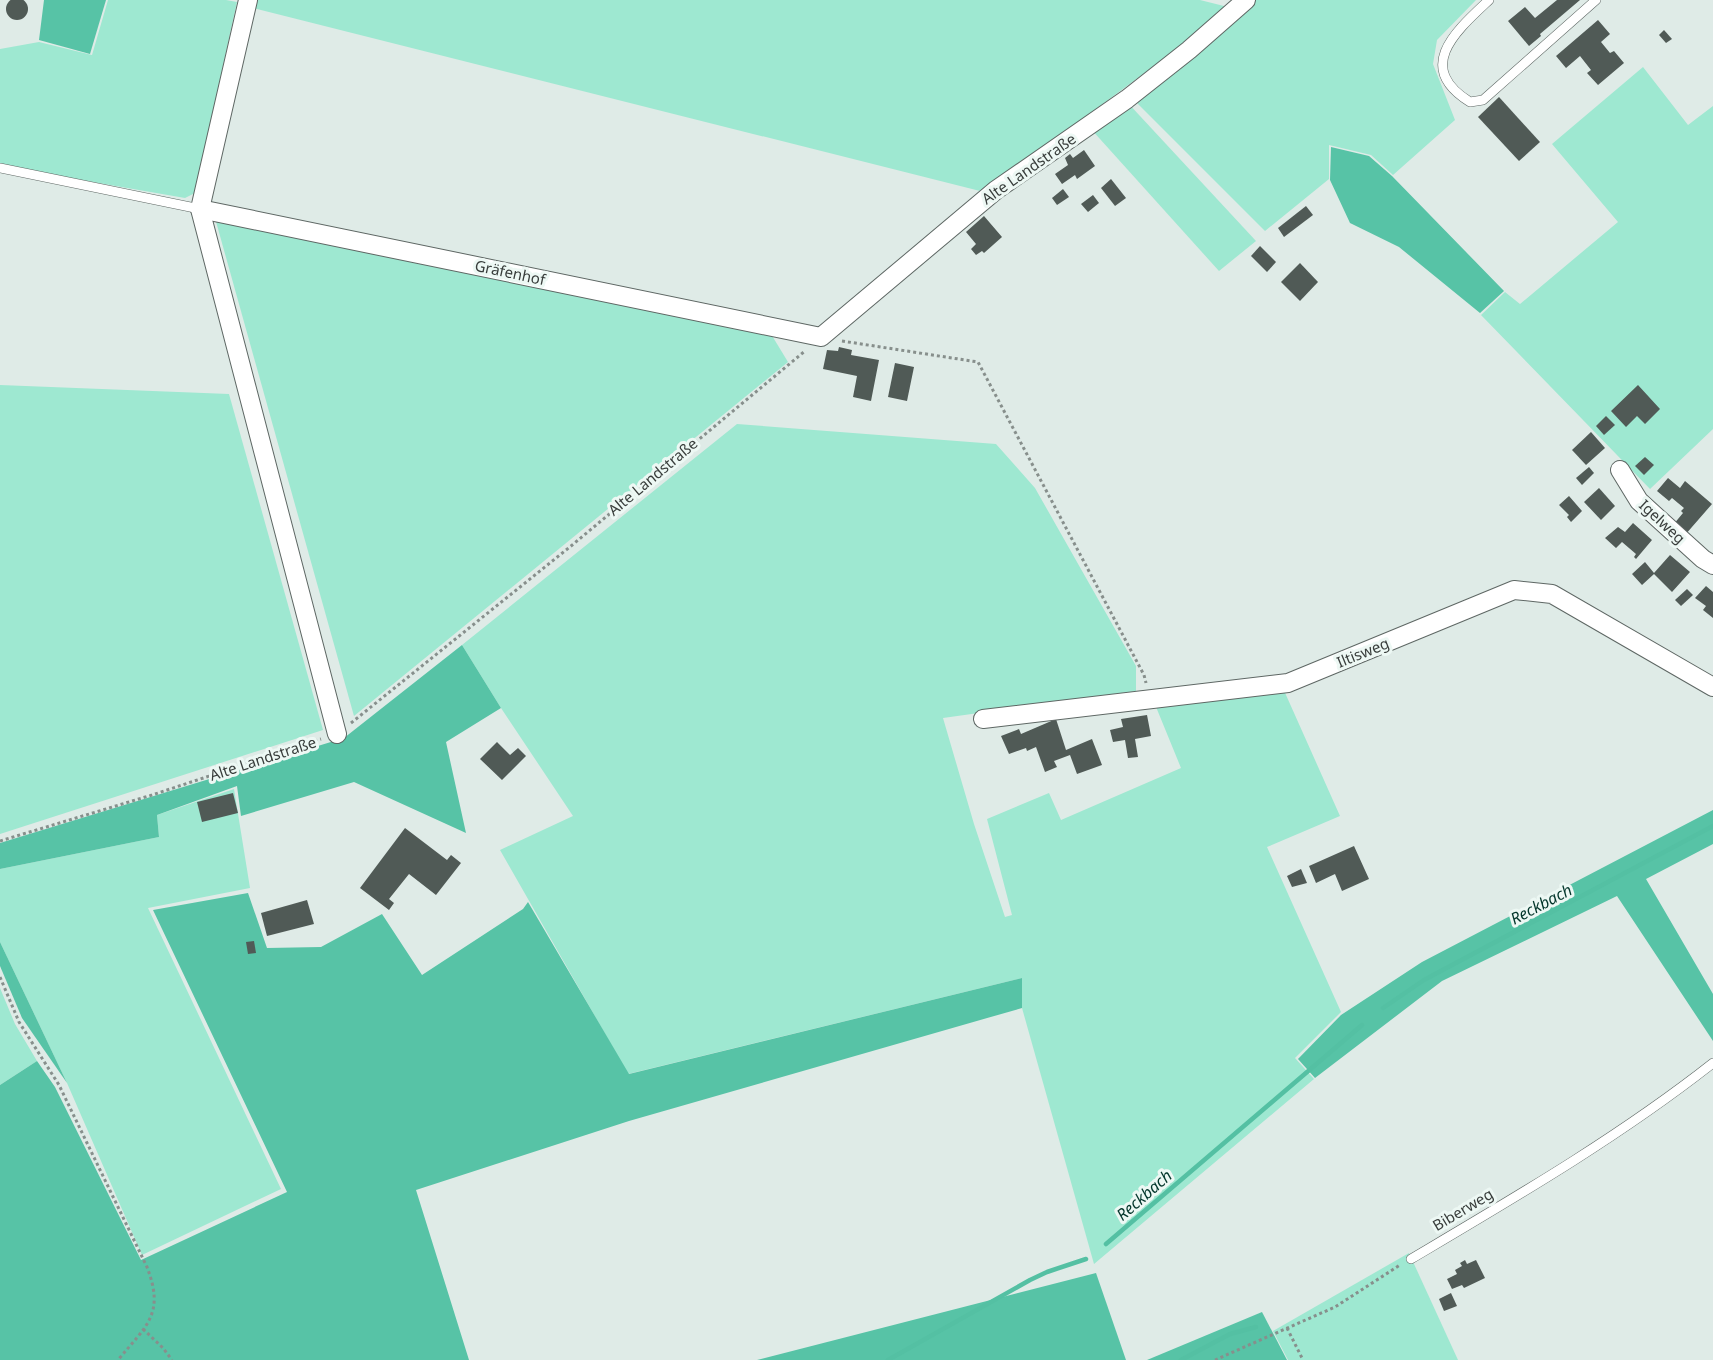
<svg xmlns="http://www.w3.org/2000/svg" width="1713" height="1360" viewBox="0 0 1713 1360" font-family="'Noto Sans',sans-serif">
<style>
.green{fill:#9ee8d1}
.forest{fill:#57c3a6}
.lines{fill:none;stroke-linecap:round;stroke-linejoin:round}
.stream{stroke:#54c0a3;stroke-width:4.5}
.building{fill:#505a56}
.lane-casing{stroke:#5e6764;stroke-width:10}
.street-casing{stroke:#5e6764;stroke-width:20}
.path{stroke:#878f8c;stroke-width:3;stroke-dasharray:3 3;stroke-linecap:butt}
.lane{stroke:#fff;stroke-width:9}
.street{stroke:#fff;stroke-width:18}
.labels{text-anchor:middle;stroke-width:6;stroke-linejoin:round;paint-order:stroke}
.street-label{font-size:15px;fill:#383d3b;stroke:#edf8f4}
.water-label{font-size:16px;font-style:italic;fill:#03362b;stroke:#edf8f4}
</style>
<rect width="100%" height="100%" fill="#dfebe7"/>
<g class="green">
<polygon points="108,0 226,0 237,2 195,193 185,198 12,168 0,164 0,49 39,42 92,55"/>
<polygon points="246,0 1200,0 1232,8 984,192 245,6"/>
<polygon points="1251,0 1476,0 1437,40 1433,64 1455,120 1393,175 1371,155 1329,145 1329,179 1265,231 1134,100"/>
<polygon points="1643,67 1688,125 1713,106 1713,429 1650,489 1481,315 1505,292 1520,304 1618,222 1552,144"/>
<polygon points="1127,102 1256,241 1219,271 1091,129"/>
<polygon points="215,218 771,334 788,362 354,716"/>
<polygon points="0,385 229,394 323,730 0,834"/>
<polygon points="737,424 996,444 1035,488 1136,666 1136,691 943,718 974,824 1005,917 1012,915 987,819 1049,793 1061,820 1181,768 1154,702 1282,686 1340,816 1267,847 1341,1012 1295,1058 1314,1079 1094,1264 1022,1008 1022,978 628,1074 500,850 573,816 501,708 462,645"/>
<polygon points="234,789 250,888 148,908 281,1189 142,1255 67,1083 0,942 0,869 159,837 157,815"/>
<polygon points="0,988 15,1024 37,1061 0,1085"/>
<polygon points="1409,1253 1458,1360 1288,1360 1273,1331"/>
</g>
<g class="forest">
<polygon points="44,0 106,0 90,54 39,40"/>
<polygon points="1331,147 1369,156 1392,176 1504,291 1480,313 1399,247 1350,223 1330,180"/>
<polygon points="462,645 501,708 446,742 466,833 354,782 241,816 237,786 157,815 159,837 0,869 0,843 344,738"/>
<polygon points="1713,810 1713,844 1646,879 1713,994 1713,1041 1617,896 1442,981 1315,1078 1298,1059 1341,1015 1422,962"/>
<polygon points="248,893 267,948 321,947 382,914 422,975 523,909 528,902 629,1074 1022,978 1022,1008 629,1121 416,1190 469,1360 0,1360 0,1085 37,1061 55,1087 141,1260 287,1192 153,910"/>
<polygon points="0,942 67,1083 22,1018 0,966"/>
<polygon points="1096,1273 1126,1360 757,1360"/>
<polygon points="1262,1312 1287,1360 1147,1360"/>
</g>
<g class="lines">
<g class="stream">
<polyline points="1383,1008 1424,980 1713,826"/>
<polyline points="1106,1244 1362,1025"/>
<polyline points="888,1360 1030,1280 1047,1272 1086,1259"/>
<polyline points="1181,1360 1230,1334 1256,1327"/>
</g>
</g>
<g class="building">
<circle cx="17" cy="9" r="11"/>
<polygon points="1557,0 1580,0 1540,34 1541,36 1529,46 1508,21 1525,7 1535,18"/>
<polygon points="1598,20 1610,34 1601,42 1610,53 1614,51 1624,63 1598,85 1587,73 1591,70 1580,56 1566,68 1556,56"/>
<polygon points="1664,30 1672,39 1666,43 1659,35"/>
<polygon points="1499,97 1540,142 1519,161 1478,117"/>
<polygon points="1084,150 1095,166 1077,179 1075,175 1062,184 1055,174 1068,165 1065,158 1070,154 1073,158"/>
<polygon points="1111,179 1126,198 1115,206 1101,188"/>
<polygon points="1063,189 1069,197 1057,205 1052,198"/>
<polygon points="1093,195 1099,203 1088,212 1081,204"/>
<polygon points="1306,206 1313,215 1284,237 1278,228"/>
<polygon points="984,216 1002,237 984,253 982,251 976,255 971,249 976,244 966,232"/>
<polygon points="1260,246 1276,262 1267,272 1251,256"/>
<polygon points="1300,263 1318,282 1300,301 1281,282"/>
<polygon points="839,347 852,350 851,355 879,360 871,401 853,397 857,376 823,369 827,350 838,351"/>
<polygon points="895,363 914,367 907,401 888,397"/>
<polygon points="1638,385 1660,409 1645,424 1637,416 1626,427 1611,411"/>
<polygon points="1606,416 1615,425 1604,435 1596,426"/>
<polygon points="1591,432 1605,448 1586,465 1572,450"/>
<polygon points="1645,457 1654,465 1644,475 1635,466"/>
<polygon points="1589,467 1594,473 1582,485 1576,478"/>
<polygon points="1668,478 1680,488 1685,481 1712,504 1685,535 1673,525 1683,513 1681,511 1684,508 1672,498 1669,501 1657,491"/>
<polygon points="1599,488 1615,506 1601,520 1584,502"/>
<polygon points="1569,496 1582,511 1571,522 1567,517 1569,515 1559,505"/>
<polygon points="1633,523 1652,540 1636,559 1634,557 1636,554 1622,542 1616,548 1605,538 1618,527 1625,532"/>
<polygon points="1670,555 1690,572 1672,592 1654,574 1642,585 1632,574 1645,562 1654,573"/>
<polygon points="1706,586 1713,592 1713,618 1703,610 1706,606 1695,598"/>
<polygon points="1687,589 1693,595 1681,606 1675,600"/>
<polygon points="1147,715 1151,736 1135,739 1138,757 1128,758 1125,740 1113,742 1110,730 1123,727 1121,719"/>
<polygon points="1056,719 1066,750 1092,739 1102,765 1077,774 1070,755 1054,761 1057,767 1045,772 1036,747 1027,751 1026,748 1009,754 1001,736 1019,729 1021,734"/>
<polygon points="497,742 510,755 518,748 526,756 502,780 480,759"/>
<polygon points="233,793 238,813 202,822 197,802"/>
<polygon points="405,828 447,860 451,855 461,863 436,895 409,874 389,899 394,903 389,910 360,888"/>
<polygon points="1354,846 1369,879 1342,891 1335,874 1316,883 1309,866"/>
<polygon points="1301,869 1307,883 1292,887 1287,876"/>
<polygon points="307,900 314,924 267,936 261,913"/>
<polygon points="254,941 256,953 248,954 246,942"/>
<polygon points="1465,1260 1467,1264 1476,1260 1485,1278 1464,1288 1462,1285 1452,1289 1447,1279 1457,1274 1455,1270 1462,1266 1460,1263"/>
<polygon points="1451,1293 1457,1306 1444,1311 1439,1299"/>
</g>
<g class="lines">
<g class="lane-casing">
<g id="lane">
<path d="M1489 0C1456 31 1414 67 1470 102L1483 100 1596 0"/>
<polyline points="0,168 200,209"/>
<path d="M1411 1259C1514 1198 1619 1137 1713 1063"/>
</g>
</g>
<g class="street-casing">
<g id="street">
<polyline points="248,0 200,209 337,734"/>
<polyline points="200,209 821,337 996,190 1127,99 1189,50 1246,0"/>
<polyline points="1620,470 1639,501 1703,559 1713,565"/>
<polyline points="983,719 1288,683 1514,590 1552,594 1713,687"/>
</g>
</g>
<g class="path">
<polyline points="842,341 978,362 1144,675 1146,683"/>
<polyline points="351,723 571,546 805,351"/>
<polyline points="0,841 152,795 321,739"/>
<path d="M0 977 19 1022 59 1085 147 1267C165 1314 147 1325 118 1360"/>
<polyline points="1287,1328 1303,1360"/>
<polyline points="143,1329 163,1348 172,1360"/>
<polyline points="1215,1360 1335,1307 1400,1265"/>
</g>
<use href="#lane" class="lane"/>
<use href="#street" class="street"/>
</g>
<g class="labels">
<g class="street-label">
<text transform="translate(1029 169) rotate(-35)" y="5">Alte Landstraße</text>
<text transform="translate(510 273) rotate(12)" y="5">Gräfenhof</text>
<text transform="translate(653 477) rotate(-40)" y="5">Alte Landstraße</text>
<text transform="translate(1662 522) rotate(43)" y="5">Igelweg</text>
<text transform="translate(1363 653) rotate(-22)" y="5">Iltisweg</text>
<text transform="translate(263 759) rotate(-18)" y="5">Alte Landstraße</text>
<text transform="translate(1463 1210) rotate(-31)" y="5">Biberweg</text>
</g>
<g class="water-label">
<text transform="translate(1541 904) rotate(-28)" y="6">Reckbach</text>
<text transform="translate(1144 1195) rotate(-41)" y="6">Reckbach</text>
</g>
</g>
</svg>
